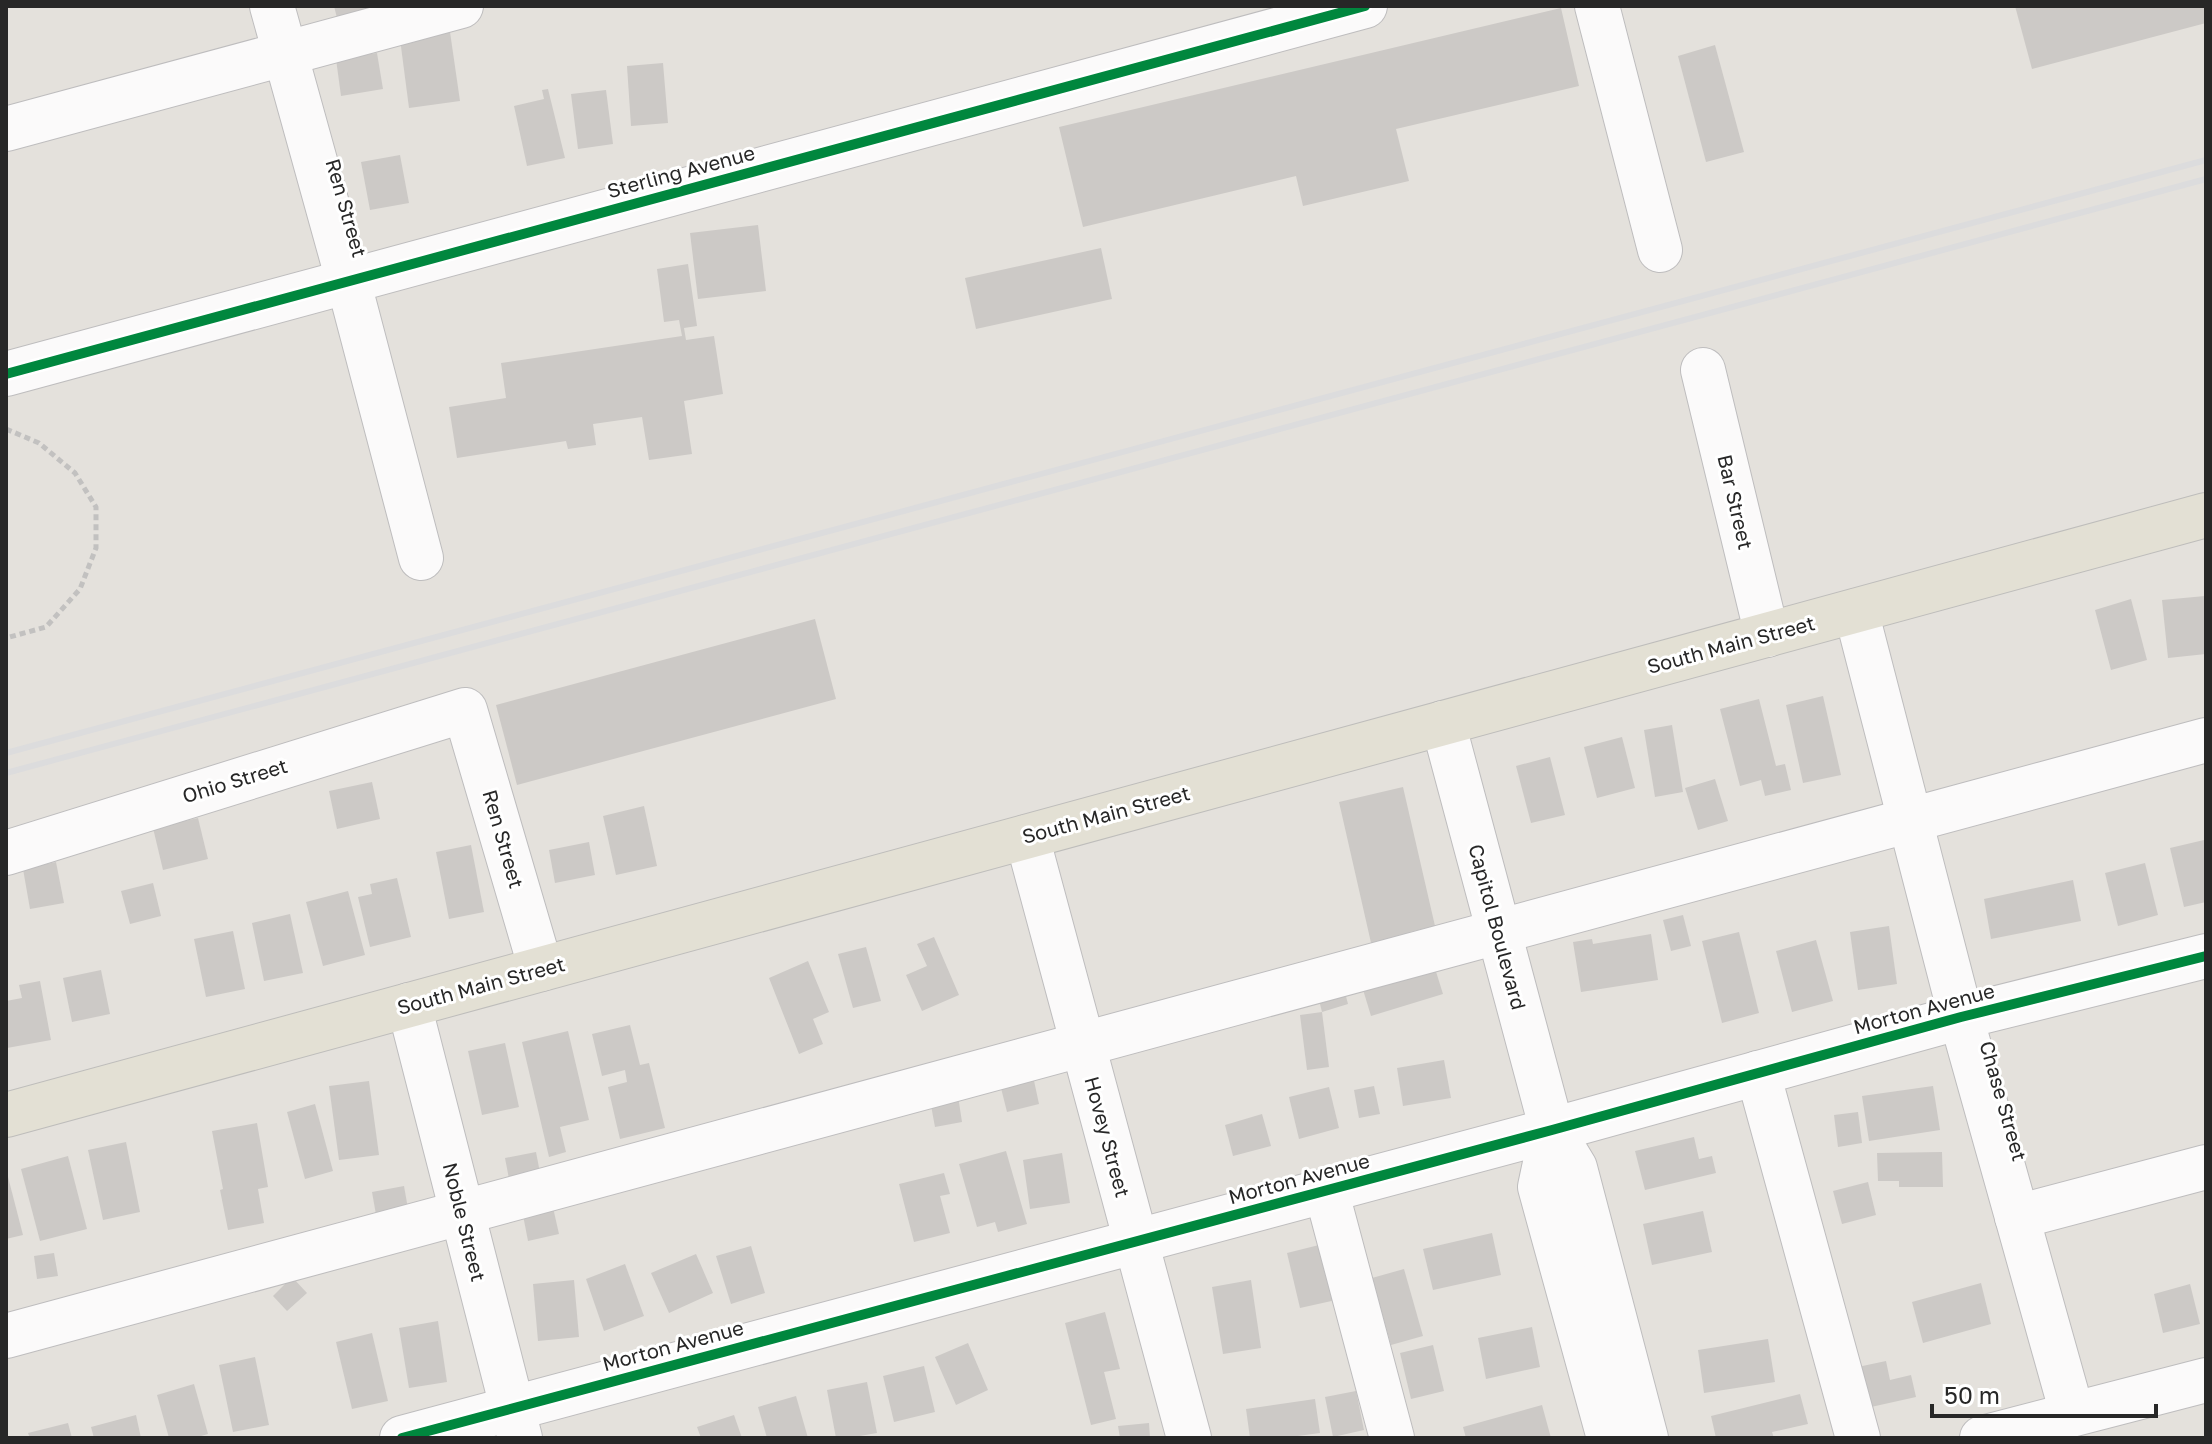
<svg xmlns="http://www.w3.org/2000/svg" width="2212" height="1444" viewBox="0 0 2212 1444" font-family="'Golos Text',sans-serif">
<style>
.building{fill:#ccc9c6}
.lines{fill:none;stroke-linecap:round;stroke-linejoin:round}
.minor-casing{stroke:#bebdbe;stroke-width:46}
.major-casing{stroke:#bebdbb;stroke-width:46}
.path{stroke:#c2c1c0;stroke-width:5;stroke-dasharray:6 4;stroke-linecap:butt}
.minor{stroke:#fbfafa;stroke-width:44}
.major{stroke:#e3e0d4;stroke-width:44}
.rail{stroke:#dcdcdd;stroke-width:6}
.cycleway-casing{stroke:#fff;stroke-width:15}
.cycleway{stroke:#00873e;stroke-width:10}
.labels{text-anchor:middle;stroke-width:6;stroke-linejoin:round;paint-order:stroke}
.street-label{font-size:20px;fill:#272727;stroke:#fff}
</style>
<rect width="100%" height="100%" fill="#e4e1dc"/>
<g class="building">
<polygon points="334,6 366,6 369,18 339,26"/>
<polygon points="2015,6 2206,6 2206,23 2032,69"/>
<polygon points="1561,8 1579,86 1396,129 1409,181 1303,206 1296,176 1083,227 1059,127"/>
<polygon points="450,32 460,101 409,108 400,39"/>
<polygon points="1715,45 1744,152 1706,162 1678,56"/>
<polygon points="377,53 383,89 341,96 336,59"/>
<polygon points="663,63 668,123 631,126 627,66"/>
<polygon points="548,89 565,158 527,166 514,106 544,99 542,90"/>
<polygon points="606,90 613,144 578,149 571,94"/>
<polygon points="400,155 409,203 370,210 361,162"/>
<polygon points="758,225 766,291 698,299 690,233"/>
<polygon points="1101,248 1112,299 976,329 965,278"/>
<polygon points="688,264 697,326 684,328 686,340 714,336 723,394 684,401 692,454 649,460 642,417 593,424 596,445 568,449 566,441 457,458 449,407 506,398 501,363 682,336 679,320 664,322 657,269"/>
<polygon points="2205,596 2206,654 2168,658 2162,600"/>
<polygon points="2131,599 2147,660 2111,670 2095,610"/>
<polygon points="815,619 836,699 517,785 496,705"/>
<polygon points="1823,696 1841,775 1803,783 1786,705"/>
<polygon points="1759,699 1776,766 1785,764 1791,790 1765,796 1761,780 1740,786 1720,709"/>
<polygon points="1672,725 1683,792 1655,797 1644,730"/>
<polygon points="1622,737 1635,788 1597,798 1584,747"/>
<polygon points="1550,757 1565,815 1531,823 1516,766"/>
<polygon points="1715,779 1728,821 1698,830 1685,788"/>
<polygon points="372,782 380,819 337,829 329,791"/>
<polygon points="1403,787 1435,926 1410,932 1413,947 1374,956 1339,802"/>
<polygon points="644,806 657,866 616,875 603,816"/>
<polygon points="198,818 208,859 163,870 153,828"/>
<polygon points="2204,840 2206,849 2206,902 2184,907 2170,848"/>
<polygon points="589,842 595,875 555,883 549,850"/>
<polygon points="471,845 484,912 449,919 436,852"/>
<polygon points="56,862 64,903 30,909 23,869"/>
<polygon points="2145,863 2158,915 2118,926 2105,873"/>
<polygon points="397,878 411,937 370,947 358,897 372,894 370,884"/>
<polygon points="2073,880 2081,921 1991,939 1984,899"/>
<polygon points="153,883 161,916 130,924 121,891"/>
<polygon points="348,891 365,955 323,966 306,902"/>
<polygon points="290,914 303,973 264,981 252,923"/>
<polygon points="1683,915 1691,946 1671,951 1663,920"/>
<polygon points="1889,926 1897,984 1858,990 1850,932"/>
<polygon points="233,931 245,989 206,997 194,939"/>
<polygon points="1739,932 1759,1013 1722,1023 1702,941"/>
<polygon points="1651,934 1658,980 1581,992 1573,942 1592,939 1593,944"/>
<polygon points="934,937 959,995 922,1011 906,975 927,966 917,944"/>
<polygon points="1816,940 1833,1001 1792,1012 1776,951"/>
<polygon points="866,947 881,1001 853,1008 838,954"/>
<polygon points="808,961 829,1012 813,1019 823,1044 799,1054 769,978"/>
<polygon points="1433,962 1443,994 1371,1016 1361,983"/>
<polygon points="101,970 110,1014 72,1022 63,978"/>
<polygon points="40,981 51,1040 7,1048 6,1001 22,998 19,985"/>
<polygon points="1343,985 1348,1004 1322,1012 1317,992"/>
<polygon points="1322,1012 1329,1067 1307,1070 1300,1015"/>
<polygon points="630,1025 640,1065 649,1063 665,1128 620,1139 608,1087 627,1082 625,1070 602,1076 592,1034"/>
<polygon points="568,1031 589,1120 560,1127 566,1152 549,1157 522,1042"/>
<polygon points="505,1043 519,1107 482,1115 468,1051"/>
<polygon points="1444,1060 1451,1098 1403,1106 1397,1068"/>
<polygon points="1033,1076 1039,1104 1007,1112 1000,1084"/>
<polygon points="369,1081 379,1155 339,1160 329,1086"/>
<polygon points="1374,1086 1380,1114 1359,1118 1354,1090"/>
<polygon points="1933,1086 1940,1130 1869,1141 1862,1096"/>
<polygon points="1329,1087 1339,1128 1299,1139 1289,1097"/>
<polygon points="958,1096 962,1122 935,1127 930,1100"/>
<polygon points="315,1104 333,1171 305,1179 287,1112"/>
<polygon points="1858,1112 1862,1143 1838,1147 1834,1115"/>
<polygon points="1262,1114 1271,1146 1233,1156 1225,1125"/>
<polygon points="257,1123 268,1187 258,1189 264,1223 228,1230 220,1190 223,1189 212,1131"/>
<polygon points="1694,1137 1699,1159 1712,1156 1716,1173 1645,1190 1635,1151"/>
<polygon points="126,1142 140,1212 103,1220 88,1150"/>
<polygon points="1006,1151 1027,1224 998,1232 995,1222 977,1227 959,1164"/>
<polygon points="536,1152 541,1178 510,1184 505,1158"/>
<polygon points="1942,1152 1943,1187 1899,1187 1899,1181 1878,1181 1877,1153"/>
<polygon points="1062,1153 1070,1203 1030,1209 1023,1160"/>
<polygon points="68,1156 87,1229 40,1241 21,1169"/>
<polygon points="7,1173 23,1235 6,1239 6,1174"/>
<polygon points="944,1173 950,1194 940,1196 950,1233 914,1242 899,1184"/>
<polygon points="1868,1182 1876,1215 1842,1224 1833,1191"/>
<polygon points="404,1186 410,1220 378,1226 372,1192"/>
<polygon points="552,1203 559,1234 528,1241 522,1210"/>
<polygon points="1703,1211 1712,1252 1652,1265 1643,1224"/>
<polygon points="1492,1233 1501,1275 1433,1290 1423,1249"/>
<polygon points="1323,1244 1336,1300 1300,1308 1287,1253"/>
<polygon points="751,1246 765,1293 731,1304 716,1256"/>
<polygon points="54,1253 58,1276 37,1279 34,1256"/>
<polygon points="696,1254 713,1293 669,1313 651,1273"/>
<polygon points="625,1264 644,1316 604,1331 586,1279"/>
<polygon points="1404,1269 1423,1336 1391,1345 1372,1278"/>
<polygon points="292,1277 307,1293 287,1311 273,1296"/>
<polygon points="574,1280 579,1337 538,1341 533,1284"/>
<polygon points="1251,1280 1261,1348 1223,1354 1212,1287"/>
<polygon points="1981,1283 1991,1324 1923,1343 1912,1302"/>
<polygon points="2190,1284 2200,1324 2163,1333 2154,1294"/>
<polygon points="1105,1312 1120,1369 1104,1372 1116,1419 1091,1425 1065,1323"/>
<polygon points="438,1321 447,1382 409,1388 399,1328"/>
<polygon points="1532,1327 1540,1367 1486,1379 1478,1338"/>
<polygon points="372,1333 388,1401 352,1409 336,1342"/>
<polygon points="1768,1339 1775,1382 1704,1393 1698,1350"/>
<polygon points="968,1343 988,1390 956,1405 935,1357"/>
<polygon points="1433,1345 1444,1391 1411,1399 1400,1353"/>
<polygon points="255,1357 269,1425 233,1432 219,1365"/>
<polygon points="1886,1361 1890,1380 1911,1375 1916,1397 1862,1409 1853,1368"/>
<polygon points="924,1366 935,1412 894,1422 883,1376"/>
<polygon points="867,1382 877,1433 848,1438 836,1438 827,1390"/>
<polygon points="194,1384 208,1434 194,1438 169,1438 157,1395"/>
<polygon points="1356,1391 1364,1430 1333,1437 1325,1397"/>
<polygon points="1800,1394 1808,1424 1772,1432 1774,1438 1716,1438 1711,1416"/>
<polygon points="796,1396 808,1438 767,1438 758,1407"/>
<polygon points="1315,1399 1320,1433 1283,1438 1250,1438 1246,1409"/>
<polygon points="1542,1405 1551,1438 1466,1438 1463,1427"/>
<polygon points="136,1415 141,1438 94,1438 91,1427"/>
<polygon points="734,1415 742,1438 701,1438 697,1427"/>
<polygon points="68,1423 72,1438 30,1438 28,1433"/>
<polygon points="1149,1423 1150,1438 1120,1438 1118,1426"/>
</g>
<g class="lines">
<g class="minor-casing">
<g id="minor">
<polyline points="272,6 348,280 421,558"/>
<polyline points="1597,6 1660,250"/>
<polyline points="6,129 461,6"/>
<polyline points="1703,370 1767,635"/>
<polyline points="6,374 1365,6"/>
<polyline points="1856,611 1961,1017 2072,1413"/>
<polyline points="1443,723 1552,1130 1575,1168 1646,1438"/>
<polyline points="1027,837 1189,1438"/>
<polyline points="6,853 465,710 541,969"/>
<polyline points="409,1005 520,1438"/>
<polyline points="1758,1073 1858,1438"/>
<polyline points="1552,1130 1540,1187 1609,1438"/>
<polyline points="1326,1190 1392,1438"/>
<polyline points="2017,1217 2206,1167"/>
<polyline points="6,1336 2206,740"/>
<polyline points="402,1438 1552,1130 1961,1017 2206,956"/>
<polyline points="1982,1438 2206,1380"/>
</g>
</g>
<g class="major-casing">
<polyline id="major" points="6,1115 2206,515"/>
</g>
<polyline class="path" points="6,429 39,443 75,473 96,507 96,548 80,589 46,627 6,638"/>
<use href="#minor" class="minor"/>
<use href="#major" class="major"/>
<g class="rail">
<polyline points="6,753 2206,160"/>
<polyline points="6,773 2206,179"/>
</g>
<g class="cycleway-casing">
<g id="cycleway">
<polyline points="6,374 1365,6"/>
<polyline points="402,1438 1552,1130 1961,1017 2206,956"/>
</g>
</g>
<use href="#cycleway" class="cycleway"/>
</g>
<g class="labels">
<g class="street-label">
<text transform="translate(681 172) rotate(-15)" y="7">Sterling Avenue</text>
<text transform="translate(346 208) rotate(74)" y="7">Ren Street</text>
<text transform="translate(1735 502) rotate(77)" y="7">Bar Street</text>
<text transform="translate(1731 645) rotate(-15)" y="7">South Main Street</text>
<text transform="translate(235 781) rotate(-17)" y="7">Ohio Street</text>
<text transform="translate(1106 815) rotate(-15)" y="7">South Main Street</text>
<text transform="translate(503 839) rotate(74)" y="7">Ren Street</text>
<text transform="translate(1497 927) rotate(75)" y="7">Capitol Boulevard</text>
<text transform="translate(481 986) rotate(-15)" y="7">South Main Street</text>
<text transform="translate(1924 1009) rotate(-15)" y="7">Morton Avenue</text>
<text transform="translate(2003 1101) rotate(74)" y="7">Chase Street</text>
<text transform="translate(1107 1137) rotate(75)" y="7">Hovey Street</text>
<text transform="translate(1299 1179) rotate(-15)" y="7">Morton Avenue</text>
<text transform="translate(464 1222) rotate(76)" y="7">Noble Street</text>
<text transform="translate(673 1346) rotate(-15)" y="7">Morton Avenue</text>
</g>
</g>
<rect width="2212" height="1444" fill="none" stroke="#272727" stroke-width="16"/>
<path d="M1932 1404v12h224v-12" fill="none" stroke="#272727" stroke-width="4"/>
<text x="1944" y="1404" font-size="24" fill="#272727" stroke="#ffffff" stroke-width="6" paint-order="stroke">50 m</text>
</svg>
